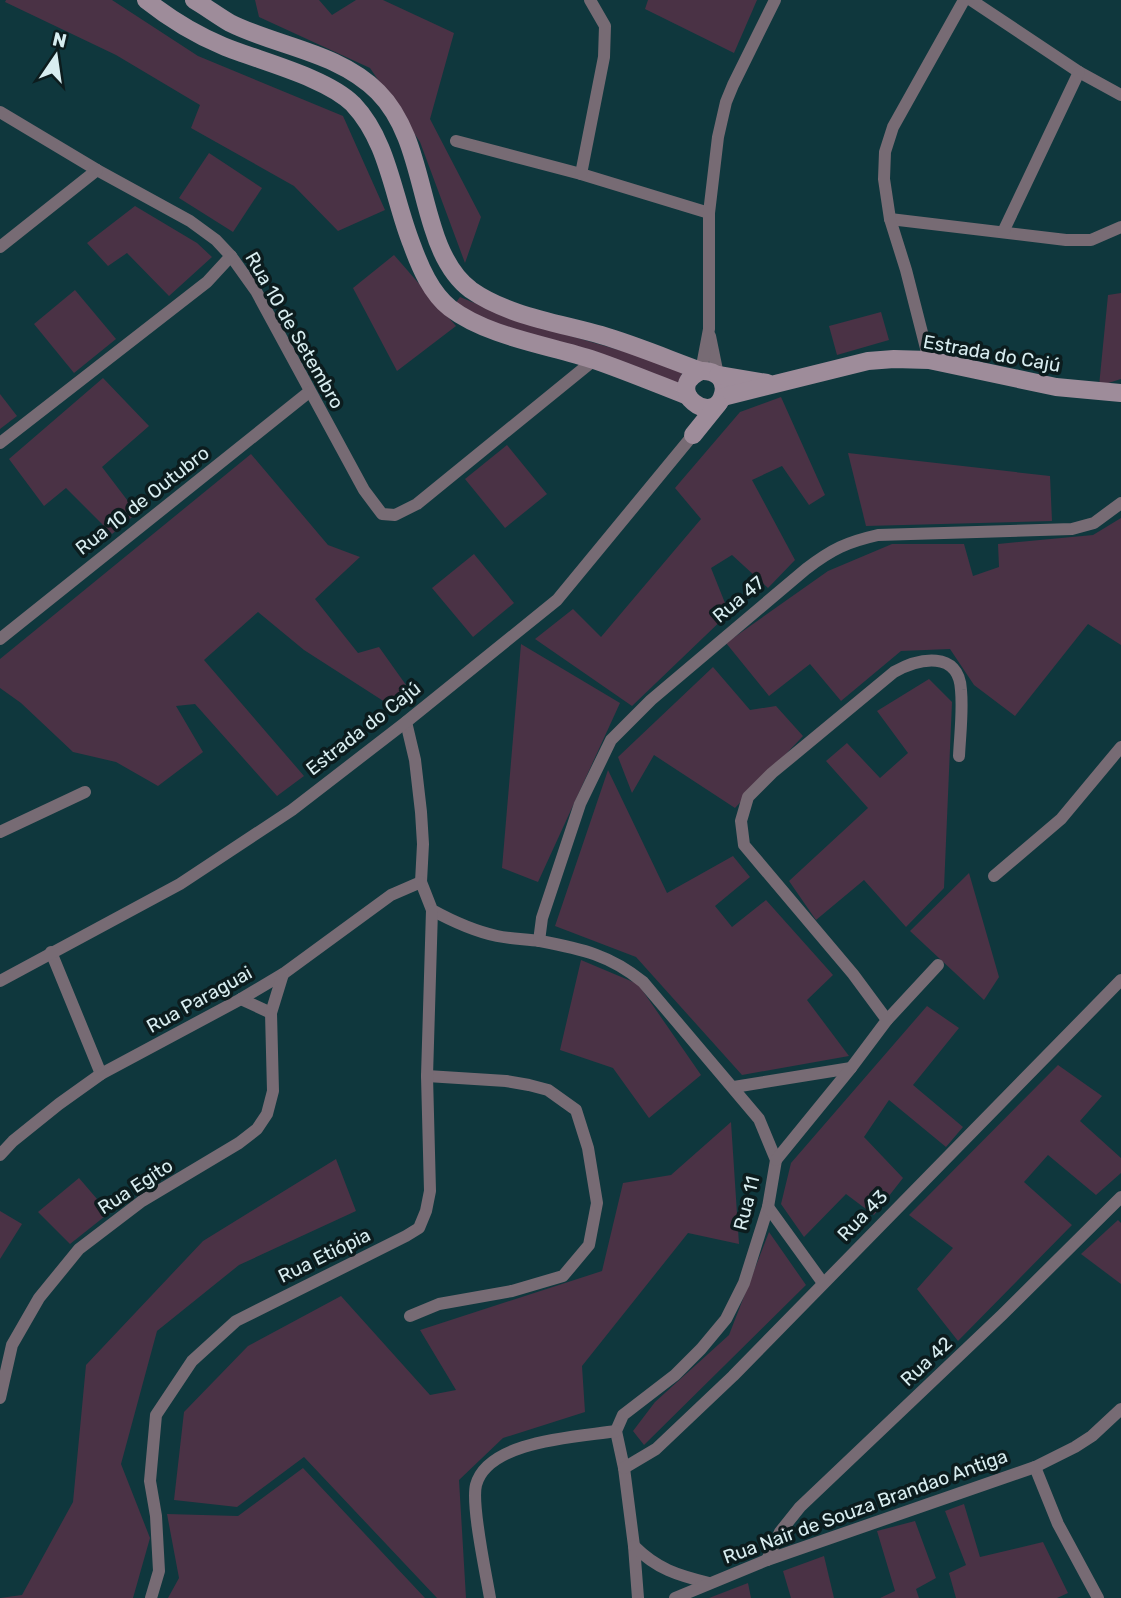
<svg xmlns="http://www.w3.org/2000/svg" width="1121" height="1598" viewBox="0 0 1121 1598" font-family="Rubik,sans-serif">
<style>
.green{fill:#4a3245}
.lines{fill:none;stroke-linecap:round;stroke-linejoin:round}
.street{stroke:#776b74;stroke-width:12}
.secondary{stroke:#9e8c9a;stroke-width:18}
.labels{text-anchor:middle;stroke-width:7;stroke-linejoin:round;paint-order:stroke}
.street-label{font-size:19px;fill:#d8edf0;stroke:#0c1c1e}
</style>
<rect width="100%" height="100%" fill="#0f373d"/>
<g class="green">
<polygon points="6,0 112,0 198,56 343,116 385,210 338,231 294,186 191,128 200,105 116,55 5,2"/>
<polygon points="255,0 319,0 332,15 356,0 383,0 454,33 430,119 481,217 465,263 420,142 370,68 259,17"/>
<polygon points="648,0 757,0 734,53 645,9"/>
<polygon points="209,153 262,188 233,232 179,198"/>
<polygon points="135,206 197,243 212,257 169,296 127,253 108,266 87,243"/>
<polygon points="394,255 456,326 397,371 353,288"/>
<polygon points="75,290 116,339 74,373 34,324"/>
<polygon points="1121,293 1121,379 1099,386 1108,295"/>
<polygon points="460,297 516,320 684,369 677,385 490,325 455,304"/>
<polygon points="881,312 889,340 837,355 829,326"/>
<polygon points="103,378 149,426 102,467 137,513 112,534 66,488 44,506 9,459"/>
<polygon points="0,394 17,416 0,429"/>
<polygon points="781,397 825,495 809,505 782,466 752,480 795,560 768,588 732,555 711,568 729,613 632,706 535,639 573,609 601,637 701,519 675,488 740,412"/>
<polygon points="507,445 547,494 505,528 465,479"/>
<polygon points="848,453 1050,476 1052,521 866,526"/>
<polygon points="251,454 328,545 360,557 315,599 358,653 379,647 406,685 388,704 304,650 258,612 204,660 304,776 277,796 195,704 176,706 203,752 158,786 116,762 73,752 21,703 0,688 0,659"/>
<polygon points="1121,518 1121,645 1088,624 1015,716 974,685 950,649 901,651 841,701 810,664 769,696 726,643 828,571 892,544 964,544 973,576 999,567 998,544 1093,535"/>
<polygon points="474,554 514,603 473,637 432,588"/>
<polygon points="521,644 620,703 538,882 502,868"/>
<polygon points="713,667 750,710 776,706 803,736 735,808 654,755 632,793 618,757"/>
<polygon points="929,679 952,702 944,888 906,927 864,880 816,920 789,881 868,808 826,761 847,743 880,778 908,753 877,711"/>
<polygon points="608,770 667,893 733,856 750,877 715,906 732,927 766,900 833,975 807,1000 849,1056 742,1075 636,957 555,926"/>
<polygon points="969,873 999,977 984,1000 910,931"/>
<polygon points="581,960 638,984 701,1075 649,1118 613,1068 560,1050"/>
<polygon points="927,1006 959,1028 913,1085 963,1127 946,1147 889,1100 864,1137 903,1178 874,1215 846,1194 804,1237 781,1204 791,1163"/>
<polygon points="1058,1065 1102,1096 1080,1121 1121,1158 1121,1173 1096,1195 1048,1155 1024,1182 1072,1225 958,1341 917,1289 953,1248 909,1215"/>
<polygon points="731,1122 739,1244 688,1233 582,1366 585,1412 503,1438 459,1480 466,1598 437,1598 304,1457 237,1507 174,1500 184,1412 248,1346 341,1296 430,1395 456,1390 420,1330 602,1271 623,1183 671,1175"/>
<polygon points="336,1159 356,1211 239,1265 157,1331 121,1464 150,1538 133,1598 0,1598 22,1595 73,1502 86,1365 203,1241"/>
<polygon points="79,1178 109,1213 70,1244 38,1212"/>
<polygon points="0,1211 22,1224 0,1259"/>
<polygon points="1118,1220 1121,1223 1121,1284 1081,1254"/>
<polygon points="769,1232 806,1285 644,1445 633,1431 655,1402 729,1335"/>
<polygon points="303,1468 425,1598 168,1598 179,1578 167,1514 238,1516"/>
<polygon points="964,1504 980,1557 1043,1542 1068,1593 1057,1598 956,1598 949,1573 966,1565 945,1511"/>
<polygon points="915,1521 936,1578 916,1589 919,1598 880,1598 895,1591 877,1531"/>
<polygon points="824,1556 834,1598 791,1598 783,1571"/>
<polygon points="748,1583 751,1598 709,1598"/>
</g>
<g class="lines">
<g class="street">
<polyline points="971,0 1079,72 1121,95"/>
<polyline points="0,112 97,170 190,221 216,240 231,256 256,291 364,490 382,514 395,515 417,504 594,360"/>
<polyline points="456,141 581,174 709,213"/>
<polyline points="581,174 604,57 605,26 590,0"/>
<polyline points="890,219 1066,240 1091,240 1121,227"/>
<polyline points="1003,232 1079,72"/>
<polyline points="0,247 97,170"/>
<polyline points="710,336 718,375"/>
<polyline points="929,360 906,270 890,219 884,179 885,152 893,127 964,0"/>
<polyline points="701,371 709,329 709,213 718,137 726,102 733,85 775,0"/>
<polyline points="0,443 207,282 231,256"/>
<polyline points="0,639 309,392"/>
<path d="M406 722 415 760 421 812 423 844 421 882 432 910C452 921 474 931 497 936 511 939 526 939 540 941 582 949 610 955 643 982L759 1119 776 1160 768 1207 744 1283 726 1319 701 1349 675 1375 623 1415 616 1431 624 1468 634 1546 638 1598"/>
<polyline points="0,832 85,792"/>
<polyline points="994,876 1061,819 1121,747"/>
<path d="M539 941 542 918 580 804 611 740 651 700 806 569C832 549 847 542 878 535L1072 529 1094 523 1121 503"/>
<polyline points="51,952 101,1074"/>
<polyline points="0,981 180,884 292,810 406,722 557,600 693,435"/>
<polyline points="241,999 271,1013"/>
<polyline points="887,1020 938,965"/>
<polyline points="734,1087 851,1068"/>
<polyline points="0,1155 13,1141 59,1104 101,1074 241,999 283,974 391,895 421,882"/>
<path d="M776 1160 851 1068 887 1020 853 974 744 845 741 821 748 797 772 773 894 672C919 658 959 650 961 690 963 712 960 735 959 756"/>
<polyline points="768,1207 823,1283"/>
<polyline points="410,1316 439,1304 512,1291 563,1276 589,1245 597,1203 588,1148 576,1110 548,1090 529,1085 506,1081 427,1076"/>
<polyline points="0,1398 12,1345 39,1298 79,1249 142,1201 239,1143 257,1129 267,1114 273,1091 271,1013 283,974"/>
<polyline points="1035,1467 1058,1524 1098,1598"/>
<polyline points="624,1468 656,1449 733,1376 1121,980"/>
<path d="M634 1546C657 1569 677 1575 709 1583"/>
<polyline points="767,1560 780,1532 800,1507 1002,1315 1121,1197"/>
<polyline points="151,1598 159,1571 156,1516 150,1481 156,1415 192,1361 236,1321 406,1236 419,1228 426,1211 430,1191 427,1076 432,910"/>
<path d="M490 1598C486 1574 471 1505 476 1485 488 1440 578 1437 616 1431"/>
<polyline points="675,1598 767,1560 1035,1467 1075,1447 1092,1436 1121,1409"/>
</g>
<g class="secondary">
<path d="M146 0C170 19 194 34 223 46 259 61 326 77 353 104 389 142 393 198 412 245 420 267 431 293 450 308 488 337 549 345 594 360 626 371 657 384 688 396"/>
<path d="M194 0C206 7 218 16 230 23 278 47 338 52 378 92 413 127 418 183 433 228 440 251 452 276 471 290 508 316 559 323 601 335 635 345 668 359 701 371 715 370 727 379 723 394 714 429 661 389 701 371"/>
<polyline points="718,375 767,383"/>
<polyline points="723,397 868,361 894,359 929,360 1056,387 1121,393"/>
<polyline points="693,435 718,404"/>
</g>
</g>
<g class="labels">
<g class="street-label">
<text transform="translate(295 330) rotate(60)" y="7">Rua 10 de Setembro</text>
<text transform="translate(992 353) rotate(10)" y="7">Estrada do Cajú</text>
<text transform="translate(142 500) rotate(-38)" y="7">Rua 10 de Outubro</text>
<text transform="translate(738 599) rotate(-40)" y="7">Rua 47</text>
<text transform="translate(363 728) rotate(-38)" y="7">Estrada do Cajú</text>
<text transform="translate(199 999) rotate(-29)" y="7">Rua Paraguai</text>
<text transform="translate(135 1186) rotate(-33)" y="7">Rua Egito</text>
<text transform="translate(746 1203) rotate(-76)" y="7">Rua 11</text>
<text transform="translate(862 1215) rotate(-46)" y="7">Rua 43</text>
<text transform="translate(324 1255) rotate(-26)" y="7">Rua Etiópia</text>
<text transform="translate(926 1361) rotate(-43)" y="7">Rua 42</text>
<text transform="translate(865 1506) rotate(-20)" y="7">Rua Nair de Souza Brandao Antiga</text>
</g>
</g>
<g transform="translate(56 56) rotate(13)" stroke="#0c1c1e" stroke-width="5" paint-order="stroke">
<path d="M0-5L12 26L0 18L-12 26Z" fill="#d8edf0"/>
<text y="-10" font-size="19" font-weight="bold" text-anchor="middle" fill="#d8edf0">N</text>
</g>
</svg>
